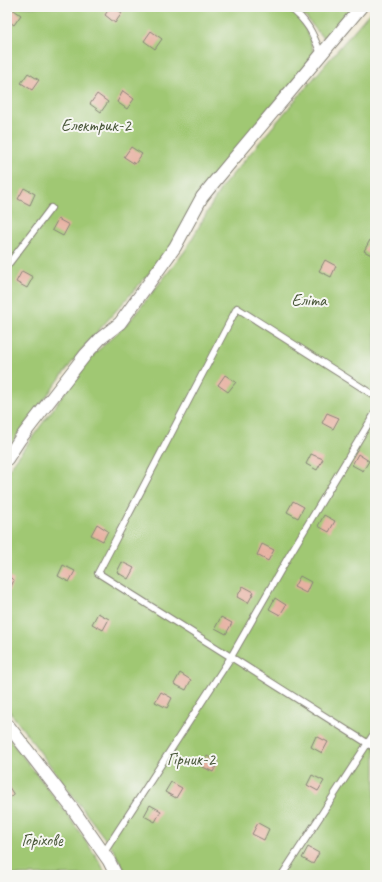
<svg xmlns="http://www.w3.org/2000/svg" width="382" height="882" viewBox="0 0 382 882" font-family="Caveat,sans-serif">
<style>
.green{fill:#a0c873;stroke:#5e7248}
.building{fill:#e7b1a2}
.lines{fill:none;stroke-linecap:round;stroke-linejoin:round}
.lane-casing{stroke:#868277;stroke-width:8}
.street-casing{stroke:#868277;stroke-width:14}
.lane{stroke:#fff;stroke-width:6}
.street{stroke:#fff;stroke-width:12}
.labels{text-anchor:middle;stroke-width:4;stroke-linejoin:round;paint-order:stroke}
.park-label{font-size:17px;fill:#4a583a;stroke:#f6f6f2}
</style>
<rect width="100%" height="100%" fill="#f6f6f2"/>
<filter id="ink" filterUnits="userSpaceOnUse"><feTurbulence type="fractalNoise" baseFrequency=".025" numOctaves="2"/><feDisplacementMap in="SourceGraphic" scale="8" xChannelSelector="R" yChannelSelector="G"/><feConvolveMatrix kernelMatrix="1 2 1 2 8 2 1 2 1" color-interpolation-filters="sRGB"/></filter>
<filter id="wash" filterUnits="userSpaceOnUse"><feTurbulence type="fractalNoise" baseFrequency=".012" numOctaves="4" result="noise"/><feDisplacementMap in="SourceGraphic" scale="16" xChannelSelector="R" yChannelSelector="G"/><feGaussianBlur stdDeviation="0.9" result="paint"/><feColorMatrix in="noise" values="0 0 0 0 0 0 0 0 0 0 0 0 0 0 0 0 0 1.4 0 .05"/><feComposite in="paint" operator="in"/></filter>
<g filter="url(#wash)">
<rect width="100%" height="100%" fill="#f0e8d2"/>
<g class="green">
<polygon points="7,7 356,7 331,37 322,37 305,16 301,21 309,36 314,54 172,245 146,277 82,349 7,449"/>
<polygon points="374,7 375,7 375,875 127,875 115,852 7,708 7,472 91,357 129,322 185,251 221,188"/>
<polygon points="7,736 65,811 100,862 106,875 7,875"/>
</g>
<g id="blocks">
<g class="building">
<polygon points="110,7 114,7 122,13 115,23 105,15"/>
<polygon points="11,8 21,15 14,25 7,20 7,13"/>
<polygon points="151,31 162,39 155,49 144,41"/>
<polygon points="28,73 39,80 32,90 21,83"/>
<polygon points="123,91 134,99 127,109 117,102"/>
<polygon points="97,94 108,102 101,112 90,104"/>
<polygon points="131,147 142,154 135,164 124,157"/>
<polygon points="24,188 35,194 30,205 18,199"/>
<polygon points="58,219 69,225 63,236 52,230"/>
<polygon points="370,240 375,243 375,257 364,251"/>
<polygon points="325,260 336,266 331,277 319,271"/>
<polygon points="22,271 33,277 27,288 16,282"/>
<polygon points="225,375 236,382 228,392 218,385"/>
<polygon points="327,413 339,418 333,429 322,423"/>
<polygon points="311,454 323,459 317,470 306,464"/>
<polygon points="358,454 369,461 363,471 352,465"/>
<polygon points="293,501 304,507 298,518 287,512"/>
<polygon points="324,515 335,521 329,532 318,526"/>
<polygon points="97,524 108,531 103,541 91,535"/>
<polygon points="262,544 274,550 268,561 257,555"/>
<polygon points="122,562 134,568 128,579 117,572"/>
<polygon points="63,565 75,571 69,582 58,576"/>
<polygon points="7,576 14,580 9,591 7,590"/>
<polygon points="300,576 311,582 306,593 294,587"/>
<polygon points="243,586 254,592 248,603 237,597"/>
<polygon points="275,598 286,605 280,615 269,609"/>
<polygon points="98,613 109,619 103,630 92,624"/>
<polygon points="221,617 232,623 226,634 215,628"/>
<polygon points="180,673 191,680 186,690 174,684"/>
<polygon points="161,692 172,698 167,708 155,702"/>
<polygon points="316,736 328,742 322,753 311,747"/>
<polygon points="207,756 218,762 213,772 201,766"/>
<polygon points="312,775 324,781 318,791 307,785"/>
<polygon points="171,782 182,788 176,798 165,792"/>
<polygon points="7,784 14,795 7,799"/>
<polygon points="150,805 161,811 155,822 144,816"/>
<polygon points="258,823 269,829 264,840 252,834"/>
<polygon points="308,847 319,853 313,864 302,858"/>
</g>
</g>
</g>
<g filter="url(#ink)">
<use href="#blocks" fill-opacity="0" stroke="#868277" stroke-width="1"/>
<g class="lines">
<g class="lane-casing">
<g id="lane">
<path d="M289 7C308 21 313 34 321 54"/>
<polyline points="7,266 51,208"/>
<polyline points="375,396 237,308 98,573 375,748"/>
<polyline points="103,854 231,657 290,554 375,413"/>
<polyline points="282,875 375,732"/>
</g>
</g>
<g class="street-casing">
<g id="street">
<polyline points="7,459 20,439 86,354 101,338 120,323 175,247 202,197 215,181 361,7"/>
<polyline points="7,724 72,808 109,861 116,875"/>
</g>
</g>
<use href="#lane" class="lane"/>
<use href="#street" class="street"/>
</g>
</g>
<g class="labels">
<g class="park-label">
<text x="96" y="131">Електрик-2</text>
<text x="309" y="306">Еліта</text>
<text x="191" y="765">Гірник-2</text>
<text x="42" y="846">Горіхове</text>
</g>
</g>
<rect width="382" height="882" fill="none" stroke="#f6f6f2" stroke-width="24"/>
</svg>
